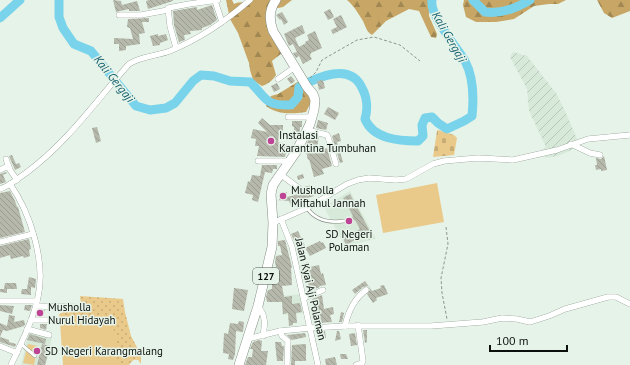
<svg xmlns="http://www.w3.org/2000/svg" width="630" height="365" viewBox="0 0 630 365" font-family="'PT Sans',sans-serif">
<style>
.built{fill:#d7eada}
.industrial{fill:url(#industrial-furrows)}
.grass{fill:url(#grass-dots)}
.forest{fill:url(#forest-firs)}
.cemetery{fill:url(#cemetery-stones)}
.pitch{fill:#eaca8a}
.lines{fill:none;stroke-linecap:round;stroke-linejoin:round}
.river{stroke:#79d3eb;stroke-width:9}
.building{fill:url(#building-back-hatch)}
.lane-casing{stroke:#828d83;stroke-width:4}
.street-casing{stroke:#828d83;stroke-width:6}
.primary-casing{stroke:#828d83;stroke-width:10}
.path{stroke:#8d968e;stroke-width:1;stroke-dasharray:3 2;stroke-linecap:butt}
.lane{stroke:#fff;stroke-width:3}
.street{stroke:#fff;stroke-width:5.5}
.primary{stroke:#fff;stroke-width:9}
.poi-dot{fill:#be4395;stroke:#e6f3e8;stroke-width:1.5}
.labels{text-anchor:middle;stroke-width:3;stroke-linejoin:round;paint-order:stroke}
.shield{fill:#e6f3e8;stroke:#4d544e;stroke-width:1}
.shield-label{font-size:10px;font-weight:bold;fill:#0c100c}
.poi-label{font-size:11px;fill:#0c100c;stroke:#e6f3e8;text-anchor:start}
.street-label{font-size:11px;fill:#0c100c;stroke:#e6f3e8}
.water-label{font-size:12px;font-style:italic;fill:#156070;stroke:#e6f3e8}
</style>
<defs>
<pattern id="industrial-furrows" width="10" height="10" patternUnits="userSpaceOnUse"><rect width="10" height="10" fill="#d7eada"/><path d="M-1 1l2-2M0 10L10 0M9 11l2-2" fill="none" stroke="#b7c8ba"/></pattern>
<pattern id="grass-dots" width="8" height="8" patternUnits="userSpaceOnUse"><rect width="8" height="8" fill="#eaca8a"/><path d="M2 2h.1M6 6h.1" fill="none" stroke="#c8ac76" stroke-width="1.8" stroke-linecap="round"/></pattern>
<pattern id="forest-firs" width="22" height="20" patternUnits="userSpaceOnUse"><rect width="22" height="20" fill="#c8a766"/><path d="M5 1l3.5 6h-7zM16 11l3.5 6h-7z" fill="#a18752"/></pattern>
<pattern id="cemetery-stones" width="16" height="16" patternUnits="userSpaceOnUse"><rect width="16" height="16" fill="#eaca8a"/><path d="M2 7V4a2 2 0 0 1 4 0v3zM10 15v-3a2 2 0 0 1 4 0v3z" fill="#c8ac76"/></pattern>
<pattern id="building-back-hatch" width="6" height="6" patternUnits="userSpaceOnUse"><rect width="6" height="6" fill="#b5b8aa"/><path d="M-1 5l2 2M0 0l6 6M5-1l2 2" fill="none" stroke="#9a9d91"/></pattern>
</defs>
<rect width="100%" height="100%" fill="#e6f3e8"/>
<g class="built">
<polygon points="350,191 376,239 345,246 324,207"/>
<polygon points="302,294 304,313 283,315 281,296"/>
<polygon points="29,331 52,337 46,365 21,365"/>
</g>
<polygon class="industrial" points="513,52 527,56 556,93 566,113 580,146 558,156 545,158 541,150 546,147 529,111 527,89 510,57"/>
<path class="grass" d="M80 296 123 299 125 312 131 336 141 355V364L138 360C133 359 132 361 129 365H116V339L87 316 60 323 59 314 68 310 80 308 81 304Z"/>
<g class="forest">
<path d="M226 0H232L234 4C240 1 248 3 253 0H292L283 7 268 10C264 30 272 37 282 53L272 61 276 75C273 80 268 84 262 86L253 80 250 70 249 63 238 33 230 19Z"/>
<path d="M347 0H429V16L437 34 436 38 431 37 419 11 409 9 386 21 372 35C366 31 366 27 363 21 358 13 354 6 347 0Z"/>
<polygon points="464,0 566,0 558,4 549,4 534,6 514,19 496,22 476,22 466,17 463,5"/>
<polygon points="597,0 630,0 630,11 612,18 604,13"/>
<path d="M299 81 306 91 311 102 306 112C292 114 278 115 266 106L271 96 278 94Z"/>
</g>
<polygon class="cemetery" points="438,130 454,135 457,138 454,155 433,157 437,131"/>
<g class="pitch">
<polygon points="437,183 444,222 383,233 376,195"/>
<polygon points="87,316 110,318 116,338 116,365 63,365 60,323"/>
<polygon points="28,344 38,346 34,365 23,363"/>
</g>
<g class="lines">
<g class="river">
<path d="M59 0V17L63 28 74 44 91 51 136 106 150 110 166 108 175 103 193 81 201 75 214 76 230 81 250 82C267 98 264 106 291 105L298 97 299 87C318 77 350 62 362 88 367 97 368 109 365 119 373 139 399 141 418 141L423 136 422 125 425 118 432 117 438 123 447 129 464 121 472 116C474 97 474 78 465 61 457 47 429 15 432 0"/>
<path d="M473 0 485 12C501 14 517 8 530 0"/>
<polyline points="0,18 20,0"/>
</g>
</g>
<g class="building">
<polygon points="113,0 121,1 122,5 137,1 140,11 129,11 129,9 116,12"/>
<polygon points="149,0 173,0 173,1 148,9 146,1"/>
<polygon points="212,5 217,20 210,25 202,28 202,30 190,31 191,34 184,35 185,40 179,42 174,25 173,11 197,7 197,10"/>
<polygon points="330,9 334,17 328,20 324,12"/>
<polygon points="282,12 288,22 284,25 281,19 280,20 276,15"/>
<polygon points="341,15 347,27 333,34 331,30 337,27 333,19"/>
<polygon points="149,18 149,22 142,22 145,33 139,34 140,44 126,46 126,50 119,51 119,44 114,44 114,38 133,39 130,28 127,27 128,19"/>
<polygon points="302,25 305,33 295,38 299,47 306,43 305,42 309,40 307,35 315,31 322,48 311,53 310,56 312,59 303,64 299,56 296,58 293,53 297,52 293,44 289,46 284,34"/>
<polygon points="158,34 158,36 166,34 168,40 160,43 160,45 153,46 150,36"/>
<polygon points="291,76 295,81 291,84 287,79"/>
<polygon points="323,80 325,88 319,90 317,81"/>
<polygon points="277,83 280,89 274,92 271,86"/>
<polygon points="328,107 339,113 335,120 324,114"/>
<polygon points="262,118 270,125 283,125 283,131 280,131 278,142 288,145 285,157 257,156 259,146 255,146 256,139 251,138 253,129 267,132 258,123"/>
<polygon points="318,120 328,123 326,130 316,128"/>
<polygon points="292,121 302,121 302,127 300,127 300,131 296,138 294,138 294,127 292,126"/>
<polygon points="97,127 101,141 96,143 92,128"/>
<polygon points="339,133 341,141 337,142 343,162 340,163 332,136"/>
<polygon points="311,135 319,137 316,152 327,148 332,166 322,169 324,174 314,177 309,159 308,160 305,147"/>
<polygon points="12,155 16,164 19,163 21,167 15,170 9,156"/>
<polygon points="604,156 607,170 601,171 601,169 596,170 595,165 597,165 596,158 601,159"/>
<polygon points="262,165 277,165 277,169 273,169 272,173 265,172 258,202 252,200 253,195 245,193 248,181 250,182 252,175 260,176"/>
<polygon points="6,172 7,173 3,175 6,182 0,184 0,174"/>
<polygon points="303,174 304,178 298,180 297,176"/>
<polygon points="311,185 314,196 304,199 305,202 291,206 289,201 277,200 279,200 280,192 287,192 287,197 302,193 304,190 304,187"/>
<polygon points="10,191 15,201 17,207 18,207 25,232 0,238 0,193"/>
<polygon points="350,194 373,237 369,240 366,234 346,245 343,238 360,229 355,220 354,221 352,217 353,216 343,198"/>
<polygon points="298,231 305,246 298,249 291,234"/>
<polygon points="29,239 31,249 29,250 30,256 24,258 23,256 11,259 10,255 0,258 0,246"/>
<polygon points="285,240 292,267 291,268 292,285 282,286 284,297 292,296 292,304 300,303 302,312 296,313 297,323 293,323 293,325 289,326 288,313 283,314 282,302 267,302 266,297 268,290 272,289 272,280 274,280 273,272 277,271 275,262 276,256 282,255 280,246 278,246 278,241"/>
<polygon points="320,241 321,243 323,242 326,248 310,256 305,248"/>
<polygon points="308,262 310,267 319,265 321,274 323,273 326,285 319,286 320,287 310,291 307,278 304,279 301,269 304,268 303,264"/>
<polygon points="29,277 36,279 35,288 31,287 31,295 21,294 22,289 27,289"/>
<polygon points="365,281 372,291 381,288 380,286 384,285 388,294 376,298 377,300 373,303 367,294 370,290 368,286 363,287 355,294 352,290"/>
<polygon points="5,283 16,283 17,289 7,289 7,293 0,292 0,289 4,289"/>
<polygon points="234,288 248,290 244,311 232,309"/>
<polygon points="322,295 324,309 333,307 334,314 330,315 332,322 319,323 316,311 313,312 312,307 314,307 312,299"/>
<polygon points="0,305 14,306 12,314 0,311"/>
<polygon points="25,305 32,305 30,311 24,310"/>
<polygon points="39,310 45,310 43,316 37,316"/>
<polygon points="341,312 344,313 342,322 339,322"/>
<polygon points="9,315 15,316 14,322 24,320 25,324 24,326 7,331 3,330 0,337 0,323 7,326"/>
<polygon points="239,321 244,322 243,332 236,331 235,354 233,360 228,359 229,354 223,353 224,333 228,334 230,323 238,324"/>
<polygon points="40,324 47,324 46,330 40,328"/>
<polygon points="363,330 367,330 367,342 365,343"/>
<polygon points="325,331 326,338 318,339 317,332"/>
<polygon points="337,331 339,331 341,339 335,341"/>
<polygon points="305,333 306,337 292,340 287,335"/>
<polygon points="355,333 357,345 351,346 349,334"/>
<polygon points="30,334 46,339 45,344 27,340"/>
<polygon points="0,337 9,340 9,342 16,344 15,347 0,342"/>
<polygon points="259,340 262,341 261,351 268,351 266,365 245,365 248,357 252,357 253,349 250,349 253,342"/>
<polygon points="275,342 281,342 282,346 284,346 283,361 277,361"/>
<polygon points="42,344 50,346 45,365 37,365"/>
<polygon points="306,344 306,361 295,361 295,365 291,365 292,345"/>
<polygon points="340,354 346,354 348,359 341,359"/>
<polygon points="335,357 337,365 326,365 325,359"/>
</g>
<g class="lines">
<g class="lane-casing">
<g id="lane">
<path d="M307 208C316 221 329 223 344 221"/>
<polyline points="21,344 35,356"/>
</g>
</g>
<g class="street-casing">
<g id="street">
<polyline points="215,1 222,22"/>
<polyline points="119,15 141,15 168,10"/>
<polyline points="176,48 170,26 168,8 189,4 218,0"/>
<polyline points="278,79 295,67"/>
<polyline points="288,117 312,117"/>
<polyline points="307,130 327,135 328,137 336,164"/>
<polyline points="571,144 590,153 600,155"/>
<polyline points="6,159 10,170 17,180"/>
<polyline points="258,161 290,161"/>
<polyline points="0,170 8,166"/>
<polyline points="280,174 300,189"/>
<path d="M10 184C30 212 46 262 38 297 33 321 21 343 11 365"/>
<path d="M0 189C10 186 18 178 26 173 68 142 95 102 129 64 141 56 157 56 170 51 199 39 226 21 250 0"/>
<polyline points="281,219 292,247 318,365"/>
<polyline points="273,223 307,208 347,184 358,180 369,178 396,180 406,179 433,164 444,161 478,158 513,160 557,150 588,139 630,135"/>
<polyline points="0,242 33,234"/>
<polyline points="304,298 323,290"/>
<polyline points="0,301 37,301"/>
<polyline points="36,306 77,307"/>
<path d="M258 306C266 316 265 324 263 336"/>
<polyline points="31,320 52,320"/>
<path d="M345 326C348 312 354 299 366 290"/>
<polyline points="27,329 49,335"/>
<polyline points="280,331 282,336 288,341 287,365"/>
<polyline points="247,339 280,331 310,328 345,326 431,326 483,322 502,318 517,319 530,322 549,316 565,309 608,297 616,297 630,304"/>
<polyline points="0,346 17,353"/>
<polyline points="356,365 362,363 363,361 358,325"/>
</g>
</g>
<g class="primary-casing">
<path id="primary" d="M239 365 258 306 272 247 273 223 271 194 273 185 296 152 310 124 314 110 315 100 313 94 307 87 273 31C269 19 269 10 276 0"/>
</g>
<g class="path">
<polyline points="310,78 316,72 322,60 357,40 374,37 400,45 420,61"/>
<polyline points="446,227 448,244 441,278 442,293 447,319"/>
</g>
<use href="#lane" class="lane"/>
<use href="#street" class="street"/>
<use href="#primary" class="primary"/>
</g>
<g class="poi-dot">
<circle cx="271" cy="141" r="4"/>
<circle cx="283" cy="196" r="4"/>
<circle cx="349" cy="221" r="4"/>
<circle cx="40" cy="313" r="4"/>
<circle cx="37" cy="351" r="4"/>
</g>
<g class="labels">
<rect class="shield" x="253" y="268" width="26" height="16" rx="3"/>
<g class="shield-label">
<text x="266" y="280">127</text>
</g>
<g class="poi-label">
<text x="279" y="139">Instalasi<tspan x="279" dy="13">Karantina Tumbuhan</tspan></text>
<text x="291" y="194">Musholla<tspan x="291" dy="13">Miftahul Jannah</tspan></text>
<text x="349" y="238" text-anchor="middle">SD Negeri<tspan x="349" dy="13">Polaman</tspan></text>
<text x="48" y="311">Musholla<tspan x="48" dy="13">Nurul Hidayah</tspan></text>
<text x="45" y="355">SD Negeri Karangmalang</text>
</g>
<g class="street-label">
<text transform="translate(311 289) rotate(77)" y="4">Jalan Kyai Aji Polaman</text>
</g>
<g class="water-label">
<text transform="translate(449 37) rotate(60)" y="4">Kali Gergaji</text>
<text transform="translate(114 79) rotate(51)" y="4">Kali Gergaji</text>
</g>
</g>
<path d="M490 345v6h77v-6" fill="none" stroke="#0c100c" stroke-width="2"/>
<text x="496" y="345" font-size="12" fill="#0c100c" stroke="#e6f3e8" stroke-width="3" paint-order="stroke">100 m</text>
</svg>
